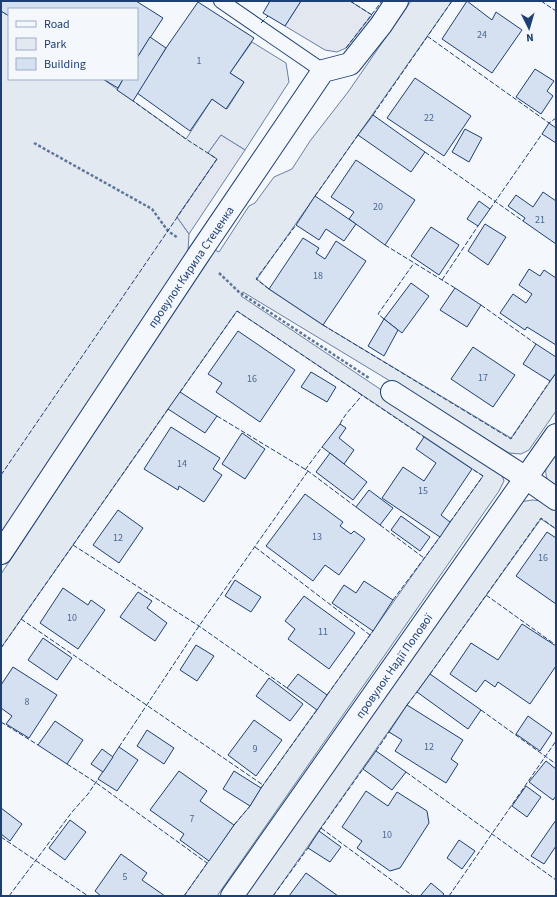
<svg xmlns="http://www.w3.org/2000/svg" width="557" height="897" viewBox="0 0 557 897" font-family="'Source Sans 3',sans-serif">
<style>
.green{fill:#e3e9f0;stroke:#687fa3}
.parking{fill:#e3e8f0;stroke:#687fa3}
.building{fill:#d5e0f0;stroke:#1d3f73}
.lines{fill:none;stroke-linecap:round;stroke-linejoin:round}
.service-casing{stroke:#1d3f73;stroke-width:16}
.minor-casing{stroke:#1d3f73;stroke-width:24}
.path{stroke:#5e769c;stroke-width:2.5;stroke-dasharray:3 2;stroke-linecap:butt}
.service{stroke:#f4f7fb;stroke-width:14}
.minor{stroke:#f4f7fb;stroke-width:22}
.fence{stroke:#1d3f73;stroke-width:1;stroke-dasharray:5 2;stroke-linecap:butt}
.labels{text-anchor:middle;stroke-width:3;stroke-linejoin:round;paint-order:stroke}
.number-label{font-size:10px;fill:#4b6792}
.street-label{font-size:12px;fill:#1d3f73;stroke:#f4f7fb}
</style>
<rect width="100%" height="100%" fill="#f4f7fb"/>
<g class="green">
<polygon points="411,1 452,1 257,279 269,289 323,325 511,438 556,373 556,411 529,450 521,454 509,453 243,292 241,296 492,464 501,473 504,481 499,491 217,896 184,896 234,825 250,806 261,788 483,476 237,311 1,648 1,574 215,250 219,252 249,206 255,203 274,177 292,169 310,141 348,92"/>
<polygon points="1,11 9,16 9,79 103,79 186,139 212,99 227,109 244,82 230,73 252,42 286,63 289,82 245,150 221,135 208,153 217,159 177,217 189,234 188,252 1,534"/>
<path d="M556 451V491C549 486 543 474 547 465 548 460 553 455 556 451Z"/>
<polygon points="532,500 543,501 556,510 556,529 541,519 430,674 407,705 273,896 243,896 520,502"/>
</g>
<g class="parking">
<polygon points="301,1 350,1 372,15 346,48 337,52 325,50 285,26"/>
<polygon points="221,135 245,150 189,234 177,217 217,159 208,153"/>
</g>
<g class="building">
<polygon points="1,1 136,1 163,18 137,58 137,9 9,9 9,16 1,11"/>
<polygon points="270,1 301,1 285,26 263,13"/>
<polygon points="467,1 492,20 496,12 522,30 492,73 442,39"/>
<polygon points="198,2 254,38 230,73 244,82 226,109 212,99 190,131 137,93 166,48"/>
<polygon points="150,37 166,48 133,101 117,90 123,79 137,79 137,58"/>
<polygon points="535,69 554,81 547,91 553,96 541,114 516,97"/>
<polygon points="415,78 471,116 444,156 387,118"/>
<polygon points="103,79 123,79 118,88"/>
<polygon points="373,115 425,152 411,172 358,135"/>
<polygon points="549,123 556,128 556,143 542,134"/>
<polygon points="465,129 482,138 469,162 452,152"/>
<polygon points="356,160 415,200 385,245 349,219 354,212 331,197"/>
<polygon points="543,192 556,201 556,244 523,221 525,218 508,206 516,195 533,207"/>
<polygon points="315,196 356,224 344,241 326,229 319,240 296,225"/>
<polygon points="479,201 490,209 478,226 467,219"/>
<polygon points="485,224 506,237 488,265 468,251"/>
<polygon points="431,227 459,245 439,275 411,256"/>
<polygon points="303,238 319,248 316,253 325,259 336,241 366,261 323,325 269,289"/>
<polygon points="529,269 540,276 544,270 556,278 556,345 527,327 525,330 500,313 513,294 526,303 532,294 519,285"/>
<polygon points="411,283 429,296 402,333 384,319"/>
<polygon points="455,288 481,305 467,327 440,310"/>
<polygon points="384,319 398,330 384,356 368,346"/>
<polygon points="238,331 295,370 260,422 216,392 222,383 208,374"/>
<polygon points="536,344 556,357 556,373 550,381 523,364"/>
<polygon points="473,347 515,375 493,407 451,379"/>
<polygon points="311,372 336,387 327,402 301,387"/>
<polygon points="180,392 217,416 205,433 168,409"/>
<polygon points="340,424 346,428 339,438 354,450 344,464 322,447"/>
<polygon points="171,427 220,458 213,469 222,475 204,502 179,486 178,490 144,469"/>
<polygon points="242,433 265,449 245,479 222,464"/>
<polygon points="424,437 472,469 441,515 450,522 440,537 382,498 403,467 424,481 436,463 416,449"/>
<polygon points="330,453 367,482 353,500 316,472"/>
<polygon points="369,490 393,508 380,525 356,507"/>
<polygon points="305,494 343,522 340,526 351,534 354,531 365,539 339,575 325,565 313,581 266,546"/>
<polygon points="118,510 143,528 119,563 93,545"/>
<polygon points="401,516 430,537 420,551 391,530"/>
<polygon points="547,532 556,538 556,604 516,576"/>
<polygon points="235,580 261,597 251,612 225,596"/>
<polygon points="364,581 393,600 373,631 332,603 344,585 356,593"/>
<polygon points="63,588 88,605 91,600 105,610 78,649 40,623"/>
<polygon points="138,592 152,601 147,608 167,623 155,641 120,617"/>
<polygon points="304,596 355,633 329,669 288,639 295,629 285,621"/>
<polygon points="522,624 556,646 556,666 530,704 498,682 495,687 485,680 476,692 450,674 471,643 498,660"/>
<polygon points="43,638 72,658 57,680 28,660"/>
<polygon points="196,645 214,656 197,681 180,670"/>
<polygon points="13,667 57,695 29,738 6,724 12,716 1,708 1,685"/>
<polygon points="298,674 327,695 317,710 287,688"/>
<polygon points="430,674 481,710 468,729 417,692"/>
<polygon points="269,678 303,704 290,721 256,696"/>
<polygon points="407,705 463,740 451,759 458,764 446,783 395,751 402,740 389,732"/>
<polygon points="528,716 552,733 540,751 516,734"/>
<polygon points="254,720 282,740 256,776 228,755"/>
<polygon points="55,721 83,740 67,764 38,745"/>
<polygon points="147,730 174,748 164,764 137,746"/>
<polygon points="119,747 138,760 117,791 98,779"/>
<polygon points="102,749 113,757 103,772 91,764"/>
<polygon points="376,751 406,772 392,790 363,769"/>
<polygon points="546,761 556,769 556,796 553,800 529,782"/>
<polygon points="179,771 207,791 200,801 234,825 209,861 180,840 184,834 150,810"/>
<polygon points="234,771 261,788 250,806 223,789"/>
<polygon points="526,786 541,797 527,817 512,806"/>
<polygon points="366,791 388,806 397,792 427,811 429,823 400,868 390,871 357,848 362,841 342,827"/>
<polygon points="1,808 22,824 10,841 1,834"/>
<polygon points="70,820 86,832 65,860 49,848"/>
<polygon points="556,820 556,846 544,864 531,856"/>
<polygon points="319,831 341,847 330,862 308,848"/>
<polygon points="459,840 475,851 462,869 447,858"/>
<polygon points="121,854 147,873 142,880 165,896 101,896 95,891"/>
<polygon points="306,873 338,896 289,896"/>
<polygon points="431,883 444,894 442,896 423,896 421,895"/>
</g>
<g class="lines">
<g class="service-casing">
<polyline id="service" points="221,1 323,71"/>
</g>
<g class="minor-casing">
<g id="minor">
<polyline points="392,392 526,478 556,499"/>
<polyline points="1,553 199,254 323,71 350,64 381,25 397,1"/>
<polyline points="232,896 556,435"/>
</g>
</g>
<g class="path">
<polyline points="34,143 152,209 168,231 178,238"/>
<polyline points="219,273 239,292 369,378"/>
</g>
<use href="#service" class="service"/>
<use href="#minor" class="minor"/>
<g class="fence">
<polyline points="350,1 372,15"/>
<polyline points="541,1 556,11"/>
<polyline points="261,23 268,16"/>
<polyline points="427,36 549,123 556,118"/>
<polyline points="346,48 382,1"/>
<polyline points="373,115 452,1"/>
<polyline points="425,152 523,221"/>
<polyline points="315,196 358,135"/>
<polyline points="490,209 542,134"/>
<polyline points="385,245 455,288"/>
<polyline points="442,280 478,226"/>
<polyline points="269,289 256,279 296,225"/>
<polyline points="481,305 536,344"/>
<polyline points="384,319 378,314 414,263"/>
<polyline points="323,325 511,439 550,381"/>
<polyline points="180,392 237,311 424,437"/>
<polyline points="217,416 308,471 356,507"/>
<path d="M340 424C345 413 355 405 362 395"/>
<polyline points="305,470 322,447"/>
<polyline points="1,475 217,159 186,139 133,101"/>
<polyline points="450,522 483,476 472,469"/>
<polyline points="380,525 424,558"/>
<polyline points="73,545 199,626 287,688"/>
<polyline points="255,547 370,635"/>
<polyline points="486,595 553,643"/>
<polyline points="393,600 440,537"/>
<polyline points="21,619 263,785"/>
<polyline points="1,648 168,409"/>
<polyline points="430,674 541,518 556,529"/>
<polyline points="327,695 373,631"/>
<polyline points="407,705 417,692"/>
<polyline points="481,710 556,764"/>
<polyline points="1,722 38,745"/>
<polyline points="119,747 199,626 308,471"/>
<polyline points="376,751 389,732"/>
<polyline points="67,764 95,782 207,863"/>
<polyline points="406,772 556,880"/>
<polyline points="261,788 317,710"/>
<polyline points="234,825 250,806"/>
<polyline points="321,828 413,896"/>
<polyline points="319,831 363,769"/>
<polyline points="1,837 88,896"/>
<polyline points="9,896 72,812 88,794 98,779"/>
<polyline points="184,896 208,862"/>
<polyline points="273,896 308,848"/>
<polyline points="449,896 556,741"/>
</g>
</g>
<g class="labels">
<g class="number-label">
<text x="482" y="38">24</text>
<text x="199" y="64">1</text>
<text x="429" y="121">22</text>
<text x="378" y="210">20</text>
<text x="540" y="223">21</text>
<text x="318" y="279">18</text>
<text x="483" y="381">17</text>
<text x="252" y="382">16</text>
<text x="182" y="467">14</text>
<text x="423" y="494">15</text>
<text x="317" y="540">13</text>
<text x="118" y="541">12</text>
<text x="543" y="561">16</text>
<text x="72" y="621">10</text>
<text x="323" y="635">11</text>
<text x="27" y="705">8</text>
<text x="429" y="750">12</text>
<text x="255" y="752">9</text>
<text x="192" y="822">7</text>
<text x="387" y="838">10</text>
<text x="125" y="880">5</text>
</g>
<g class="street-label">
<text transform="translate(191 267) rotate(-56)" y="4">провулок Кирила Стеценка</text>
<text transform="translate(394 666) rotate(-55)" y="4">провулок Надії Попової</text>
</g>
</g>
<rect width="557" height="897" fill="none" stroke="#1d3f73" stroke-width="4"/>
<rect x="8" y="8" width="130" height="72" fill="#f4f7fb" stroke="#9eadc5"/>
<rect x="16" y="21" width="20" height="6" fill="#f4f7fb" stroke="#9eadc5"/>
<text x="44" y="28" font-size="12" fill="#1d3f73">Road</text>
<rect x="16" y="38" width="20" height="12" fill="#e3e9f0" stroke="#9eadc5"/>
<text x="44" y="48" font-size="12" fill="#1d3f73">Park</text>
<rect x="16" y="58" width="20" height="12" fill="#d5e0f0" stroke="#9eadc5"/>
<text x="44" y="68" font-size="12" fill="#1d3f73">Building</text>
<g transform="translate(529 28) rotate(175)" stroke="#f4f7fb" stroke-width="3" paint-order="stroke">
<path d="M0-3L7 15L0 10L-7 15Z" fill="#1d3f73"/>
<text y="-6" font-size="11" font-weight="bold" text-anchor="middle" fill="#1d3f73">N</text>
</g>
</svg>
